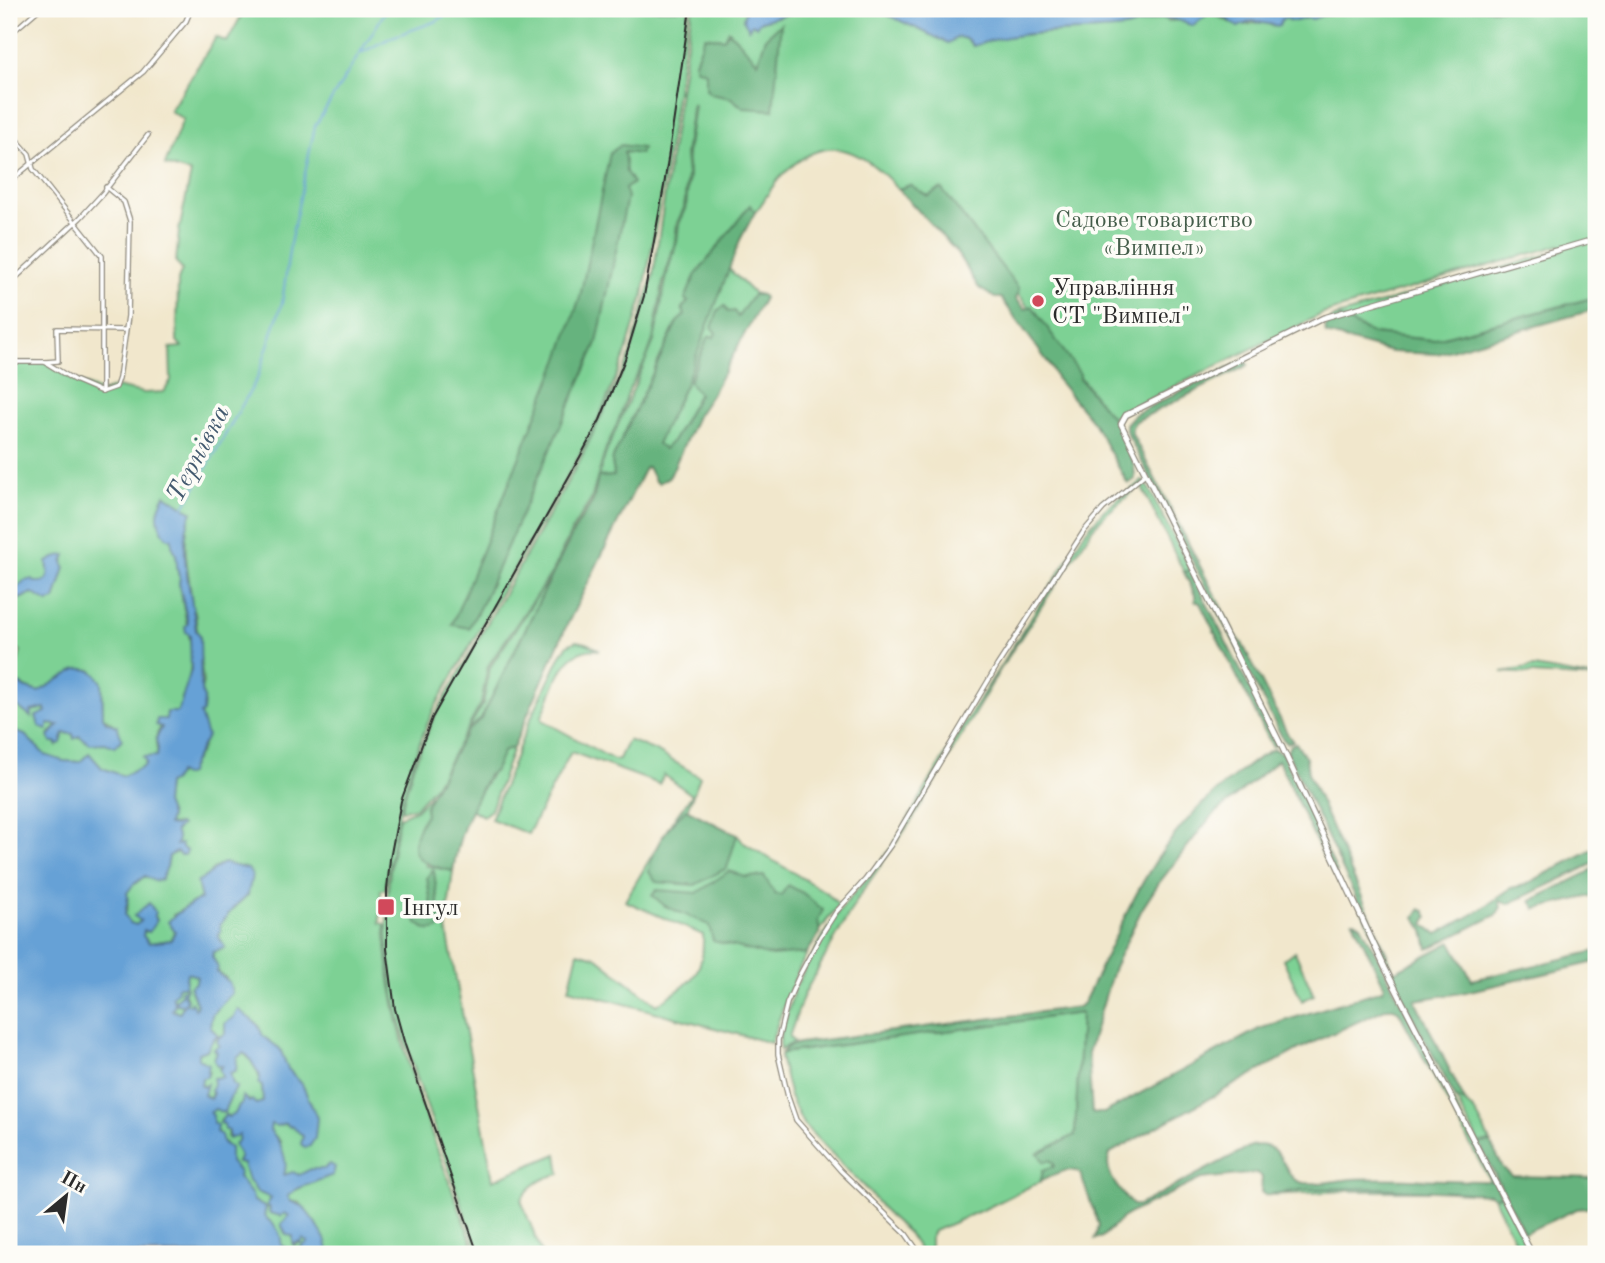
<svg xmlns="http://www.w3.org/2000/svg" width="1605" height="1263" viewBox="0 0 1605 1263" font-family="'Old Standard TT',serif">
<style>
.green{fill:#7dd194;stroke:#547e60;stroke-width:2;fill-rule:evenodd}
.forest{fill:#66b37e;stroke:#486f54;stroke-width:2}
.water{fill:#66a1d6;stroke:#486680;stroke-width:2;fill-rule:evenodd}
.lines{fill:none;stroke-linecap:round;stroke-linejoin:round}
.stream{stroke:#66a1d6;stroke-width:2}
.minor-casing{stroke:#8e897c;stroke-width:6}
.tertiary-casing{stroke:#8e897c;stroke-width:7}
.minor{stroke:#fff;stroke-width:3.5}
.tertiary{stroke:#fff;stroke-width:4.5}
.rail{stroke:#2b2b2b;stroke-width:2}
.poi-dot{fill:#d1495b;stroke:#fdfcf7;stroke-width:2.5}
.labels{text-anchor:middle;stroke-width:7;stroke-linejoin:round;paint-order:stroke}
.park-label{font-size:24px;fill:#445d4a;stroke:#fdfcf7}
.poi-label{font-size:24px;fill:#2b2b2b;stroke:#fdfcf7;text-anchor:start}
.water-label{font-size:26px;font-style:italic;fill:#435a6f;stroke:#fdfcf7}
</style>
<rect width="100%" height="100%" fill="#fdfcf7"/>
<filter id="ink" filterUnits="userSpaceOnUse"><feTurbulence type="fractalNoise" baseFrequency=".0143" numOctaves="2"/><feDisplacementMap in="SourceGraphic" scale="14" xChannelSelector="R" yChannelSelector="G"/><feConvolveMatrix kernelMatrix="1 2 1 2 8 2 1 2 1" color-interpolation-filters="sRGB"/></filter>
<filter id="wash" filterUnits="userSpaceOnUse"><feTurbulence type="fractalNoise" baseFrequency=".00686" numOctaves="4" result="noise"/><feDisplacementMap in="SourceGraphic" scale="28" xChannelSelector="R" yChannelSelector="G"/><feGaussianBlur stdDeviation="1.57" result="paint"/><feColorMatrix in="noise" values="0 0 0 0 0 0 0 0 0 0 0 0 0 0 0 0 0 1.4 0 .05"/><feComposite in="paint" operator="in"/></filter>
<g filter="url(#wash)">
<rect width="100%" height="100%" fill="#f1e7cc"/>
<g class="green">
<path d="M245 9H689L663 186 643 296 624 359 598 420 579 456 434 709C406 769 395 825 385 890H381L380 923 385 924C388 1039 438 1147 476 1254H329L317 1225 300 1203 290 1201 288 1196C298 1183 321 1188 324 1169L299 1175 284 1176 280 1141 270 1131V1124C284 1124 295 1123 304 1136L302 1141 315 1125 313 1109 302 1084 288 1069 280 1049 233 1018 225 1024V1034L214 1059 222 1066 223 1079 214 1083 210 1100 204 1094V1086L201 1085 202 1078 207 1077 209 1071 203 1061 198 1059V1053L207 1050 211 1041 218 1036 210 1026 212 1015 232 992C230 989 230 985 228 981 221 970 210 973 213 952L222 949 218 934 221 931 220 925 235 906 248 895V869L233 866 215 868 208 877 198 882 201 899C190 902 183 911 173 915L175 931 171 940 149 943 143 936 144 930 149 932 157 920 150 905 141 921 136 925 130 923 125 915 128 906 126 893 133 885 145 876 154 881 167 867 169 856 182 848 176 845 175 831 180 826 179 824 168 825 170 816 165 803 167 784 196 759 203 746 200 714 203 712 204 698 201 691 203 682 195 611 192 607C191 575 178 544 192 512L165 495 162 501 177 552 178 573 180 578 179 583 192 652 189 681 181 700 182 706C174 718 159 722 156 738 155 744 158 749 157 756L144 758 146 762 144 766 123 776 102 768 89 754 80 762 63 761 45 755 25 735 9 729V706L18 707 31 717V711L45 708 46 711 37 717 40 724 59 725 49 734V739L56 742 57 745 64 733 73 734 75 736 95 742 120 739 117 727 103 717 102 683 91 670 77 669 38 692 16 683 9 684V668H16L21 651 9 643V604L32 593 48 602 55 600 65 567H48L51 573 49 579 44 582H35L15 590H9V355L18 362H45L74 380 102 392 116 387 144 393 164 392 171 380 170 348 182 347 177 341 178 280 182 270 176 262 179 231 191 173 165 165 183 119 170 111 216 37 227 42Z"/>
<path d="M692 9H746L743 19 752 24 806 9H875L952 40 958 37 967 39 973 46 995 38 1020 35 1127 27 1163 18 1169 21 1183 20 1190 25 1195 24 1208 14C1220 15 1224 21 1234 24 1249 29 1254 17 1273 26L1286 18 1290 21 1335 13 1340 9H1596V297L1432 340 1373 334 1337 316 1562 250 1560 245 1322 314 1111 418 940 189 928 196 910 185 898 189C858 144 821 131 778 180 770 188 763 204 756 211 737 227 708 274 688 302L685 315 677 322 612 460 614 476 598 477 607 450 654 341 668 270 677 242 679 224 686 208 689 175 687 154 694 105 692 104 685 155 687 175 684 208 677 223 675 242 663 283 653 340 646 359 630 388 616 427 606 448 591 500 574 526 552 572 488 666 481 704 435 786 415 808 403 810 401 809 413 767 433 719 581 458 628 361 653 276ZM728 31 758 62 744 108 731 98 711 93 706 88V71L695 68V62L705 36 724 39Z"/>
<polygon points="728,268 753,293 762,295 753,295 738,318 716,333 699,393 674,439 664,450 657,444 686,383"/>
<polygon points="1142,481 1146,483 1190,570 1184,572 1141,485 1106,514 1093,528 1001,668 914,817 858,898 804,994 789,1037 794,1042 780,1050 780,1036 795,988 822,938 838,913 892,847 952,743 1085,532 1104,510"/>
<polygon points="553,573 481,719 467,731 483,704 490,667"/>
<path d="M576 641 586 643 600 650C562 645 555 687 542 716V720L614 760 619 759 628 740 656 751 700 777 687 810 737 835 744 843 827 893 839 905C805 945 787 994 771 1043L569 989 578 952 596 957 657 1005C688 983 705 978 703 935L625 901 671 823 692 795 664 775 659 784 571 752 528 834 491 819 529 722 561 655 568 645Z"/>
<polygon points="1534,667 1596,678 1502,672"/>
<path d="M513 748 491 810 483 816 470 809C482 788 494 771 504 750Z"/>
<path d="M433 793 426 814 419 826 426 866 453 871 446 925 493 1180 557 1154 560 1174C543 1177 530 1185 521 1200L542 1254H479C464 1211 448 1167 433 1124 413 1067 392 1010 388 949 384 905 390 860 399 817L416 810Z"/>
<polygon points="1295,952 1314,995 1302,1001 1283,959"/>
<polygon points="187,973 197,976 196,982 190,988 197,1005 195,1009 185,1003 187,999 184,992 175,1001 184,1005 179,1013 172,1010 172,997"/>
<polygon points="1081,1013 1075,1135 1038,1153 1054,1163 1054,1166 1043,1171 1041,1181 989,1207 934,1231 930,1238 930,1254 922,1254 908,1233 886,1213 869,1192 803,1124 790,1097 780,1057 782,1053"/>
<path d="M243 1053C257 1063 263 1084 263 1102L256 1104 247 1099 234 1115 228 1117 226 1115 220 1121 229 1130 227 1137 239 1134 237 1148 240 1157 237 1162 243 1164C250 1183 254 1189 271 1198L267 1205 270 1210 278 1214 286 1213 290 1216 283 1228 293 1236 295 1246 303 1239 308 1243 301 1248 303 1254H286L274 1225 264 1216 266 1208 254 1201 238 1177 239 1172 229 1162 230 1148C219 1141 214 1125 210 1113L211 1109 226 1106 234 1090 230 1073 236 1058Z"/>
<polygon points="1433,1064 1495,1182 1490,1181 1428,1066"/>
<path d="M1456 1099C1476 1104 1482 1125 1490 1142L1479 1143Z"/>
<polygon points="1377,1188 1431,1191 1348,1191 1268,1195 1307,1189"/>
<polygon points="1501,1195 1531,1254 1521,1254 1494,1198"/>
</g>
<g class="forest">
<polygon points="781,24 773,110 744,108 731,98 711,94 706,89 706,72 695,68 695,62 705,36 724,39 729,31 758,62 766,37"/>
<polygon points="621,145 642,148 640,154 624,152 626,172 633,183 625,189 627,197 597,343 485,597 469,628 452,625 559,359 580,297 610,153"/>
<polygon points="910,185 928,196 941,188 1019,289 1016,299 1025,309 1032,306 1080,374 1080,379 1116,422 1134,465 1135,479 1128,484 1093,422 1056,378 1052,368 1001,298 995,298 979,288 955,250 898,189"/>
<path d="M750 205 755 212 740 240 686 383 657 444 664 449 674 439 699 394 689 382 706 341 710 336 714 337 716 333 712 328 718 310 725 306 728 312 734 311 738 317 753 295H762L764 298 713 392 697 416 670 476 659 483 655 481 648 467 645 468 565 629 513 748 504 750 494 772 488 775C470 811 459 831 453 871 413 863 403 852 426 814L425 808 431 795 461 741 467 731 481 719 576 527 593 501 598 477 614 476 612 460 677 322 685 315 682 308 688 302 685 299 695 276Z"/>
<path d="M1596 297V309L1437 354 1391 352 1326 334C1324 324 1328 320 1337 316L1373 334 1432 340Z"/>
<polygon points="1244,360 1248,365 1136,421 1132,427 1132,434 1235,634 1242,643 1289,737 1293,741 1287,743 1283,739 1126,431 1126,424 1135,414"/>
<polygon points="1190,570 1278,745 1272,746 1200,603 1195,601 1195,595 1184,572"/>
<polygon points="1296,743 1306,758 1308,773 1392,966 1387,964 1287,751 1291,745"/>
<path d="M1273 749 1282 753 1337 872 1333 873 1319 848 1278 760 1210 818 1159 883 1142 909 1114 967 1088 1053 1092 1113H1104L1259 1029 1382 990 1384 985 1353 921H1355L1361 925 1433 1064 1428 1066 1399 1012 1394 1008H1387L1299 1049 1110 1153C1102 1172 1120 1192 1133 1205H1139L1251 1146C1288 1139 1280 1180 1304 1183 1320 1185 1338 1180 1353 1179 1398 1177 1445 1181 1490 1181L1495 1182 1501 1195 1494 1198 1491 1194 1377 1188 1307 1189 1265 1195 1261 1192 1262 1177 1257 1173 1201 1179 1134 1211 1122 1218 1102 1237 1095 1239 1099 1225 1080 1173C1068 1165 1053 1176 1041 1181L1043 1170 1054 1166V1163L1050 1160 1044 1162 1038 1153 1075 1135 1081 1013 782 1053 787 1047 799 1043 1079 1007 1084 1002C1127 915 1152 838 1234 777 1246 767 1259 756 1273 749Z"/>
<path d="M686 809 737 835 727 868 695 885 656 882 649 872C652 847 668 826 686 809Z"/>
<path d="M1596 847V862C1568 877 1538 890 1508 904L1499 901 1501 907 1496 915 1428 949 1424 931 1415 917 1420 909 1425 911 1428 917 1424 924 1437 934 1482 909 1511 888 1525 885Z"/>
<polygon points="1596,866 1596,895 1536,909 1531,901 1587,873"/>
<path d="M432 870 434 871 441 927C431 934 424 929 416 922L420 909 431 904 427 878Z"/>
<polygon points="729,871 745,877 764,876 775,894 781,895 788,885 803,893 823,910 818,920 820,933 807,953 771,956 713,941 709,925 665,906 652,895 657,890 697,893"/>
<polygon points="1451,942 1472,980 1596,951 1596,962 1461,993 1415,1000 1465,1101 1456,1099 1389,971 1398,970"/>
<polygon points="1490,1142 1503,1168 1512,1176 1596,1178 1596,1207 1577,1209 1524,1233 1479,1143"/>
</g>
<g class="water">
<polygon points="746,9 806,9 761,21 756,26 752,24 749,29 743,19"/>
<path d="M875 9H1340L1313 19 1304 18C1298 22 1291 22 1285 18L1282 19 1279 26 1252 21 1238 27 1224 17 1208 14 1193 26C1183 21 1173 18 1162 18 1150 18 1137 26 1125 28 1074 34 1022 28 973 46L967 39 958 37 948 43Z"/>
<path d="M165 495 192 512C175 548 193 594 196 631L200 635 201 691 204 698 203 712 200 714 207 736C201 750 192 760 189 774L183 776 178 773 172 782 167 784 165 803 170 816 168 825 175 826 179 824 181 826 175 831 178 839 176 845 181 844 182 848 187 851 185 855H180L177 852 169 856 167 867 161 880 154 881 145 876 133 885 127 893 128 897 125 915 130 923 136 925 141 921 134 916 149 903 156 913 154 916 157 920 149 932 144 930 143 936 149 943 171 940 175 931 168 922C173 916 193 901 201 899L197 882C208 877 213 869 223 863L248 869 252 875 248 895 235 906 220 925 221 931 218 935 225 948 213 952 212 956 218 967 217 972 229 982 232 993 212 1015 210 1026 218 1036 214 1038 207 1050 198 1053V1059L209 1064 207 1077 202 1078 201 1085 203 1087 207 1084 204 1095 210 1099 213 1093 211 1091 214 1083 213 1078 223 1077 219 1069 222 1066H217L214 1059 217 1052 214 1049 219 1045 217 1042 219 1037 225 1034V1023L233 1018 238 1009 258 1025 263 1036 280 1049 288 1069 302 1084 317 1118 315 1138 310 1146 305 1148 301 1144 303 1136 292 1126 290 1127 285 1123 277 1126 271 1124 270 1130C281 1142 289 1161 284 1175L293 1172 299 1175 311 1169H324L330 1164 335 1167 333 1175 296 1189 288 1196 290 1201 304 1207C310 1217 318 1225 324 1237 327 1242 327 1248 329 1254H303L300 1248 308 1242 303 1239 301 1244 298 1242 293 1245V1236L286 1235 281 1224 289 1216 285 1213 281 1216 269 1213 270 1208 267 1205 271 1198 257 1192 252 1184 248 1181 243 1164 237 1163 240 1156 234 1144 238 1141 239 1135 229 1139V1130H225L224 1124 220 1123 225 1115 228 1117 235 1114 239 1105 242 1103 243 1096 249 1102 252 1100 256 1104 263 1102 262 1086 258 1083 260 1076 248 1056 243 1053 237 1058 236 1071 230 1073 233 1084 237 1087C232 1093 226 1105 224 1113L215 1109 210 1113 213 1115V1123L217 1125 216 1132 221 1135 223 1143 230 1148V1162L239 1172 238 1177 252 1195 254 1201 266 1208 264 1216C273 1224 283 1232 281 1245L288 1249 286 1254H9V729L25 735 45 755 63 761 80 762 89 753 102 768 123 776 144 766 146 762 143 757 157 756 158 749 156 739 162 727 156 725 157 719H166L167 712H178L191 670 190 635 186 632 185 627 188 623 179 583 180 578C174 567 180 556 172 546V539L166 537C156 521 155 512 165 495ZM187 973 197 976 196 982 190 987 197 1005 195 1009 191 1002 190 1005 185 1003 187 1000 184 995 186 988 181 990 182 994 175 1001 176 1004 184 1005 179 1013 172 1010 175 1004 172 997 178 991 177 988 179 986H185Z"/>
<path d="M66 555 63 562 65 567 55 600 48 602 32 593 9 604V590H15L24 581 33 579 35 582C52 583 49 575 47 562L58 556Z"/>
<path d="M77 669C90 668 96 672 102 683L103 717 106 722 117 726 122 739 115 747 105 743 90 744 79 736 74 739 73 734 64 733 61 743 56 745V742H51L48 737 59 725 48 724V729L46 730 39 726 36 716 46 712 45 708 31 711V717L18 707 9 706V684H20L23 687 38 692C52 684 64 676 77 669Z"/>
</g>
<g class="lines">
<g class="stream">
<polyline points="361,53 392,37 437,21 454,9"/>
<polyline points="184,507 257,379 282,303 290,244 315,126 387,9"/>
</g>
</g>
</g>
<g filter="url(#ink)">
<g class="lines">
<g class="minor-casing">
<g id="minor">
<polyline points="9,35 39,9"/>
<polyline points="9,131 29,154 33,169 102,256 102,392"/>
<polyline points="9,182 143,72 186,21 191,9"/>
<polyline points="9,284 80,218 103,193 148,135"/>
<polyline points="9,362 45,362 74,380 102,392"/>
<polyline points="45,362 58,361 57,329 125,330"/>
<polyline points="102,392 116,387 119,378 128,316 130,221 124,202 106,187"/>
<polyline points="920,1254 906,1234 841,1171 796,1120 788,1097 778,1054 778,1040 787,1003 799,976 820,937 836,912 865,880 890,846 997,666 1084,531 1103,509 1144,475"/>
</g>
</g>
<g class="tertiary-casing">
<polyline id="tertiary" points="1532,1254 1385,968 1282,747 1121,424 1126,415 1323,318 1596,239"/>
</g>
<use href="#minor" class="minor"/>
<use href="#tertiary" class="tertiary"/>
<polyline class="rail" points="478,1254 405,1045 395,1009 387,949 387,889 390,859 401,801 432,718 580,457 600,420 625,359 644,296 664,186 690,9"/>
</g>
</g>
<g class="poi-dot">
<circle cx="1038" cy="301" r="7"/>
<rect x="377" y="898" width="18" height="18" rx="3.5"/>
</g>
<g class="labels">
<g class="park-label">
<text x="1154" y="227">Садове товариство<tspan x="1154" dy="28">«Вимпел»</tspan></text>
</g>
<g class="poi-label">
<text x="1052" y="295">Управління<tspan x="1052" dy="28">СТ "Вимпел"</tspan></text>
<text x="402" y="915">Інгул</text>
</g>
<g class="water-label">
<text transform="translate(197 453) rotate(-62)" y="9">Тернівка</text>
</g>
</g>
<rect width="1605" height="1263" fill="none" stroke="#fdfcf7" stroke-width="35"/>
<g transform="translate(66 1196) rotate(29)" stroke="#fdfcf7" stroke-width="5" paint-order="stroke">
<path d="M0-5L12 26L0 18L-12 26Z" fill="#2b2b2b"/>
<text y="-10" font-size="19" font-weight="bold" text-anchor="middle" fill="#2b2b2b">Пн</text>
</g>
</svg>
